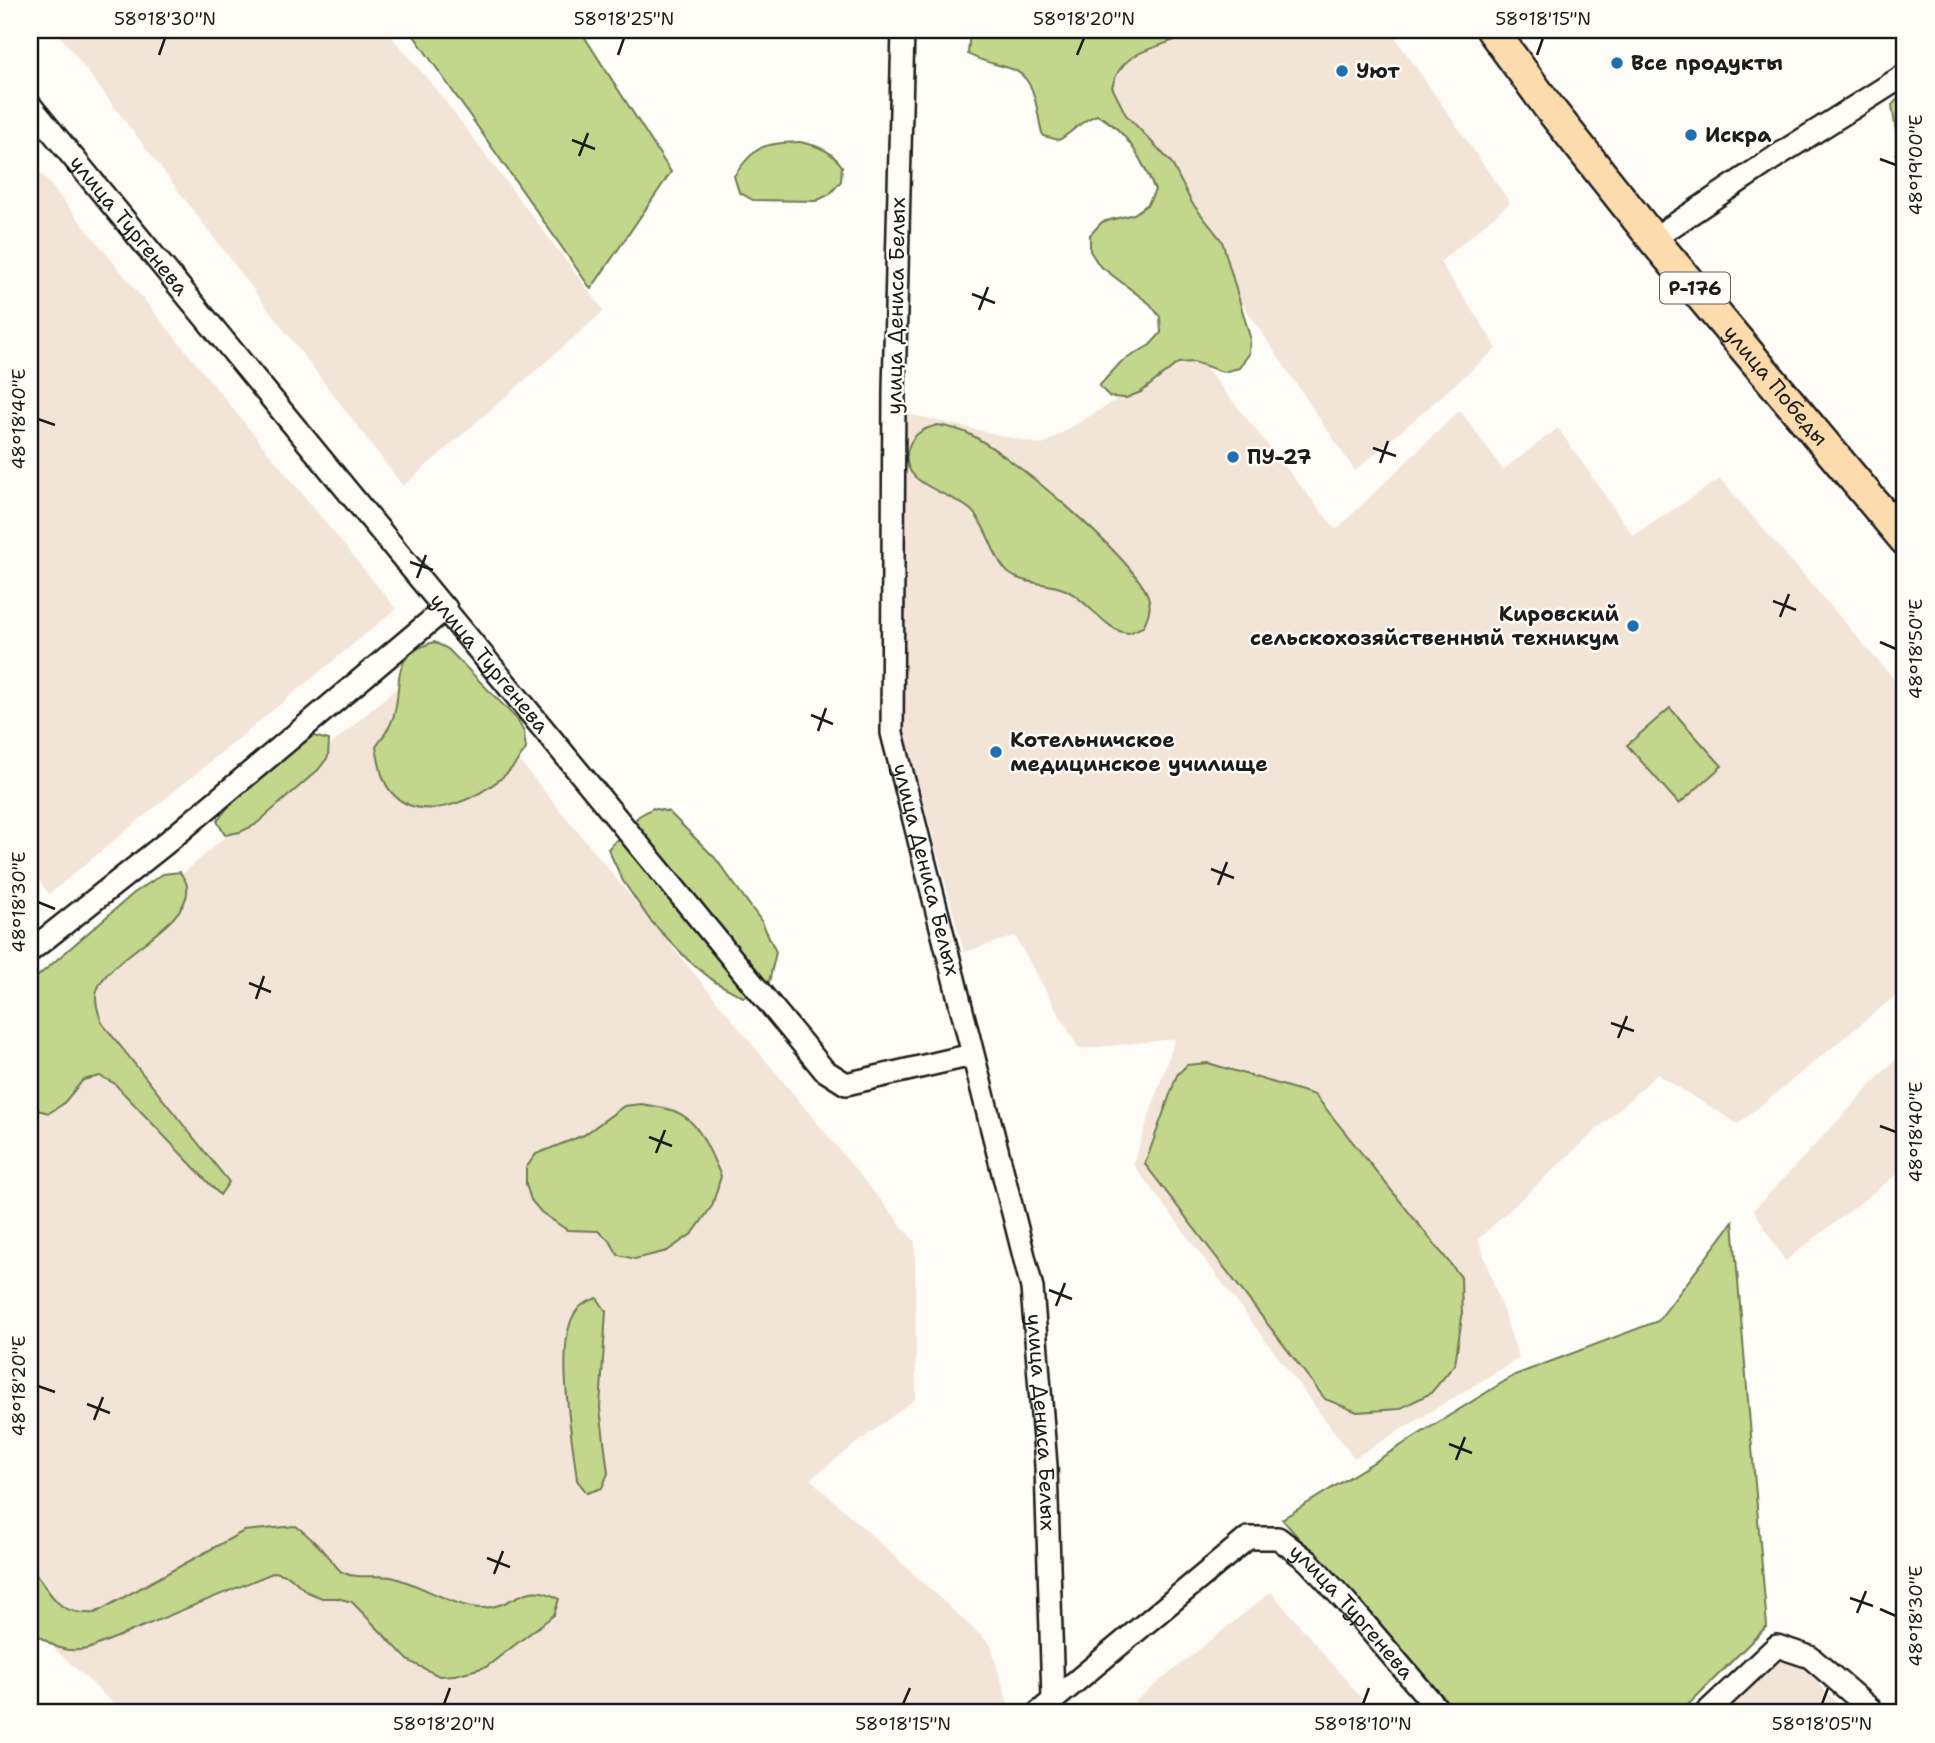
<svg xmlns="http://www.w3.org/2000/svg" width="1935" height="1743" viewBox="0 0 1935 1743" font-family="'Shantell Sans',sans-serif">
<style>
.built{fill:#f2e4d6}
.green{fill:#c2d78c;stroke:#6f7a54;stroke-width:2}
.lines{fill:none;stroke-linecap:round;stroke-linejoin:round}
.minor-casing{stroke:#1c1c1c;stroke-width:26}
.highway-casing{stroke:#1c1c1c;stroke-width:35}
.minor{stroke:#fdfcf7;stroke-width:21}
.highway{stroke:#fcdcac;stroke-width:30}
.ticks{fill:none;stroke:#1c1c1c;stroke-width:2.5}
.poi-dot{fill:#1f6fb2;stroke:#fdfcf7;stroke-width:2.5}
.labels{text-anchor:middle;stroke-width:5;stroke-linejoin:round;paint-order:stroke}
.shield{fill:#fdfcf7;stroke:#605f5e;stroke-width:2}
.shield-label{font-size:19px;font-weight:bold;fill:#1c1c1c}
.poi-label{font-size:21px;font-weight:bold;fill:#1c1c1c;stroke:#fdfcf7;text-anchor:start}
.street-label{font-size:21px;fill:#1c1c1c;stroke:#fdfcf7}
.neatline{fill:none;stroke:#1c1c1c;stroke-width:2.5}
.ticks-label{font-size:18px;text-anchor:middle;fill:#1c1c1c}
</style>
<rect width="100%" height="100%" fill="#fdfcf7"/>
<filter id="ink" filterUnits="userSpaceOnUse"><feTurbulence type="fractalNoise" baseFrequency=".0143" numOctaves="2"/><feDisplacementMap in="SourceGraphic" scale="14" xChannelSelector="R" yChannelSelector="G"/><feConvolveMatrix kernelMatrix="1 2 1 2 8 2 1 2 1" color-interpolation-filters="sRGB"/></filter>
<g filter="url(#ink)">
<g class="built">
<polygon points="56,30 386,30 435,88 604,311 403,486"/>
<polygon points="1165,30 1390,30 1510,203 1440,262 1497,348 1355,471 1094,83"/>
<polygon points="30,160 396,609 49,894 30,868"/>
<polygon points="1194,353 1336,530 1460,410 1503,470 1558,428 1633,536 1720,479 1905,692 1905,988 1738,1124 1657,1074 1478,1239 1519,1358 1354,1458 1133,1164 1175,1039 1079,1049 1015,936 964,952 905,732 904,413 1042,445"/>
<polygon points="433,656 915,1242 916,1398 810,1479 990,1644 1011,1713 124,1713 30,1626 30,1007"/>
<polygon points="1905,1049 1905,1168 1785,1261 1754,1210"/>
<polygon points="1271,1592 1374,1713 1120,1713"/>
<polygon points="1790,1652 1846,1713 1725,1713"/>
</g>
<g class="green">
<polygon points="410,30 580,30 671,172 591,289"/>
<path d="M970 30H1195C1164 51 1123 44 1112 87L1126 115 1171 162 1192 203 1222 241 1250 337 1249 354 1239 368 1223 372 1194 362 1178 363 1141 392 1126 398 1110 397 1099 386 1121 362 1150 345 1161 333 1160 317 1150 304 1099 265 1090 251V235L1102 222 1134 214 1148 204 1155 190C1142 161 1127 129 1097 115 1081 120 1073 132 1059 140L1043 136C1035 112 1039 77 1009 68 994 63 981 62 968 54Z"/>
<polygon points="1905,91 1905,177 1896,162 1896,131 1892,105"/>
<path d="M800 142C819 146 830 150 842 166L841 181 830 194 816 201 753 200 739 192 734 176C757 144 762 144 800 142Z"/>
<path d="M938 425C948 427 959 429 969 434 1009 453 1132 556 1148 596 1152 608 1148 616 1143 627 1139 628 1133 632 1128 633 1109 634 1084 596 1063 589 1046 582 1016 585 1004 568 991 551 987 527 973 512 953 491 894 486 909 446 914 433 925 428 938 425Z"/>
<path d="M434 642 448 649 517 719 524 732 526 749C520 758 513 768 505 775 478 799 422 826 392 793 381 781 379 762 376 747 382 738 390 728 393 718 405 682 386 657 434 642Z"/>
<polygon points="1670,708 1722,766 1679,804 1627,745"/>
<path d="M313 736 329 740 328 757 318 770 255 825 240 832 225 835 217 821C242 788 279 759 313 736Z"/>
<polygon points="653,808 669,812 715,858 762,922 776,952 769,982 758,994 743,997 715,982 688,960 650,920 623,881 608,849 639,816"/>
<path d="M180 872C182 876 187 882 187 886 193 925 105 958 97 991 94 1002 99 1014 102 1023L229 1182 220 1195 114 1083 100 1076 83 1080 63 1104 49 1113 33 1109 30 1105V983L134 893 163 874Z"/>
<polygon points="1208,1063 1315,1095 1461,1277 1462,1317 1455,1364 1431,1393 1399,1409 1357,1412 1325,1399 1145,1164 1177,1075 1187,1065"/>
<path d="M641 1104C652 1106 664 1107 674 1111 700 1120 710 1153 721 1176L712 1206 693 1233 667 1251 635 1259 618 1255 610 1241 598 1231 567 1230 541 1212 531 1200 526 1184V1168L536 1154 584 1135 624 1106Z"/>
<polygon points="1733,1222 1767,1626 1680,1713 1451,1713 1282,1519 1515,1375 1658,1321"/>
<path d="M597 1298 606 1311 600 1408 608 1473 602 1488 587 1493 577 1480C573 1441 554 1345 575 1313 580 1304 587 1302 597 1298Z"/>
<path d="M296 1526C308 1535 318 1545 328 1556 332 1560 337 1569 342 1572 357 1580 376 1574 391 1577 418 1583 458 1609 483 1608 516 1607 525 1578 559 1599L554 1615 486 1667 455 1675 439 1676 409 1661 352 1602 337 1598H322L307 1592 289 1576 275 1572 88 1649C60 1654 52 1645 30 1629V1569L34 1571C54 1598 58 1615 95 1613L244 1531Z"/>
</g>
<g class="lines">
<g class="minor-casing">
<g id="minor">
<path id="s1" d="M903 30 894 390 892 733 1032 1288 1046 1466 1053 1699"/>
<path id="s2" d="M30 105 824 1070 846 1084 972 1055"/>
<polyline points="1653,239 1783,152 1905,75"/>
<polyline points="30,951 165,844 446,608"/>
<path id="s3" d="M1038 1713 1248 1538H1278L1308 1561 1347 1603 1441 1713"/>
<polyline points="1706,1713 1777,1646 1810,1657 1875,1713"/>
</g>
</g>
<g class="highway-casing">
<g id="highway">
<path id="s4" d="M1492 30 1550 109 1653 239 1905 540"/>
</g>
</g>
<use href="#minor" class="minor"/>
<use href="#highway" class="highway"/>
</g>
</g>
<path class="ticks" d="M159 55 165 38M618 55 624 38M1077 55 1084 38M1537 55 1543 38M572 140 595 149M579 156 588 133M1880 159 1896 165M972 294 995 303M979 310 988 287M38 419 55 425M1373 448 1396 456M1380 463 1388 441M410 562 433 570M417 578 426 555M1773 601 1796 610M1780 617 1789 594M1880 642 1896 649M811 715 833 724M818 731 826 708M1211 869 1234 878M1218 885 1227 862M38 902 55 909M249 983 271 992M256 999 264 976M1611 1023 1634 1031M1618 1038 1627 1016M1880 1126 1896 1132M649 1137 672 1146M656 1153 665 1130M1049 1290 1072 1299M1056 1306 1065 1283M38 1386 55 1392M87 1404 110 1413M94 1420 103 1397M1449 1444 1472 1453M1456 1460 1465 1437M487 1558 510 1567M494 1574 503 1551M1850 1598 1873 1606M1880 1609 1896 1616M1857 1613 1866 1591M444 1704 450 1688M903 1704 910 1688M1363 1704 1369 1688M1822 1704 1828 1688"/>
<g class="poi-dot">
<circle cx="1617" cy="63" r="7"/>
<circle cx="1342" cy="71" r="7"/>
<circle cx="1691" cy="135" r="7"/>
<circle cx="1233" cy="457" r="7"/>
<circle cx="1633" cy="626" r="7"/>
<circle cx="996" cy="752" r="7"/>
</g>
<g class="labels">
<rect class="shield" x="1660" y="272.5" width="70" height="31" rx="5"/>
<g class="shield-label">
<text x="1695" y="295">Р-176</text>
</g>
<g class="poi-label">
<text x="1631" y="70">Все продукты</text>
<text x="1356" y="78">Уют</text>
<text x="1705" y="142">Искра</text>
<text x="1247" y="464">ПУ-27</text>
<text x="1619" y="621" text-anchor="end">Кировский<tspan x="1619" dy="24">сельскохозяйственный техникум</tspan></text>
<text x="1010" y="747">Котельничское<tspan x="1010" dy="24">медицинское училище</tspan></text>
</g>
<g class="street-label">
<text dy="7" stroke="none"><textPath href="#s2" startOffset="156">улица Тургенева</textPath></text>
<text transform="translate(896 306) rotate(-89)" y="7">улица Дениса Белых</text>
<text dy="7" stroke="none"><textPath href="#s4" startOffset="455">улица Победы</textPath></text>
<text dy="7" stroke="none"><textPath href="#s2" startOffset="723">улица Тургенева</textPath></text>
<text dy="7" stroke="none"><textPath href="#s1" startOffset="844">улица Дениса Белых</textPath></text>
<text dy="7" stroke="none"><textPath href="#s1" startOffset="1410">улица Дениса Белых</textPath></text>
<text dy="7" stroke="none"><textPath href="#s3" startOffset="408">улица Тургенева</textPath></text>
</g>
</g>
<rect width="1935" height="1743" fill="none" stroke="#fdfcf7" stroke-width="77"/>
<rect x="38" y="38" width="1858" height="1666" class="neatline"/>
<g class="ticks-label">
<text x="165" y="25">58°18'30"N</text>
<text x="624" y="25">58°18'25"N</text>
<text x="1084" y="25">58°18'20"N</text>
<text x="1543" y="25">58°18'15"N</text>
<text transform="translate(1916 165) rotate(-90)" y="6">48°19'00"E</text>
<text transform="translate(19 419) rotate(-90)" y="6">48°18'40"E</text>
<text transform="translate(1916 649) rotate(-90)" y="6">48°18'50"E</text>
<text transform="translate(19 902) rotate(-90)" y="6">48°18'30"E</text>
<text transform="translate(1916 1132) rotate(-90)" y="6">48°18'40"E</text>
<text transform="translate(19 1386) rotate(-90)" y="6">48°18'20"E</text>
<text transform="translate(1916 1616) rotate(-90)" y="6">48°18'30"E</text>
<text x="444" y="1730">58°18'20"N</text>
<text x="903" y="1730">58°18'15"N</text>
<text x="1363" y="1730">58°18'10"N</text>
<text x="1822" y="1730">58°18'05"N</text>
</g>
</svg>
